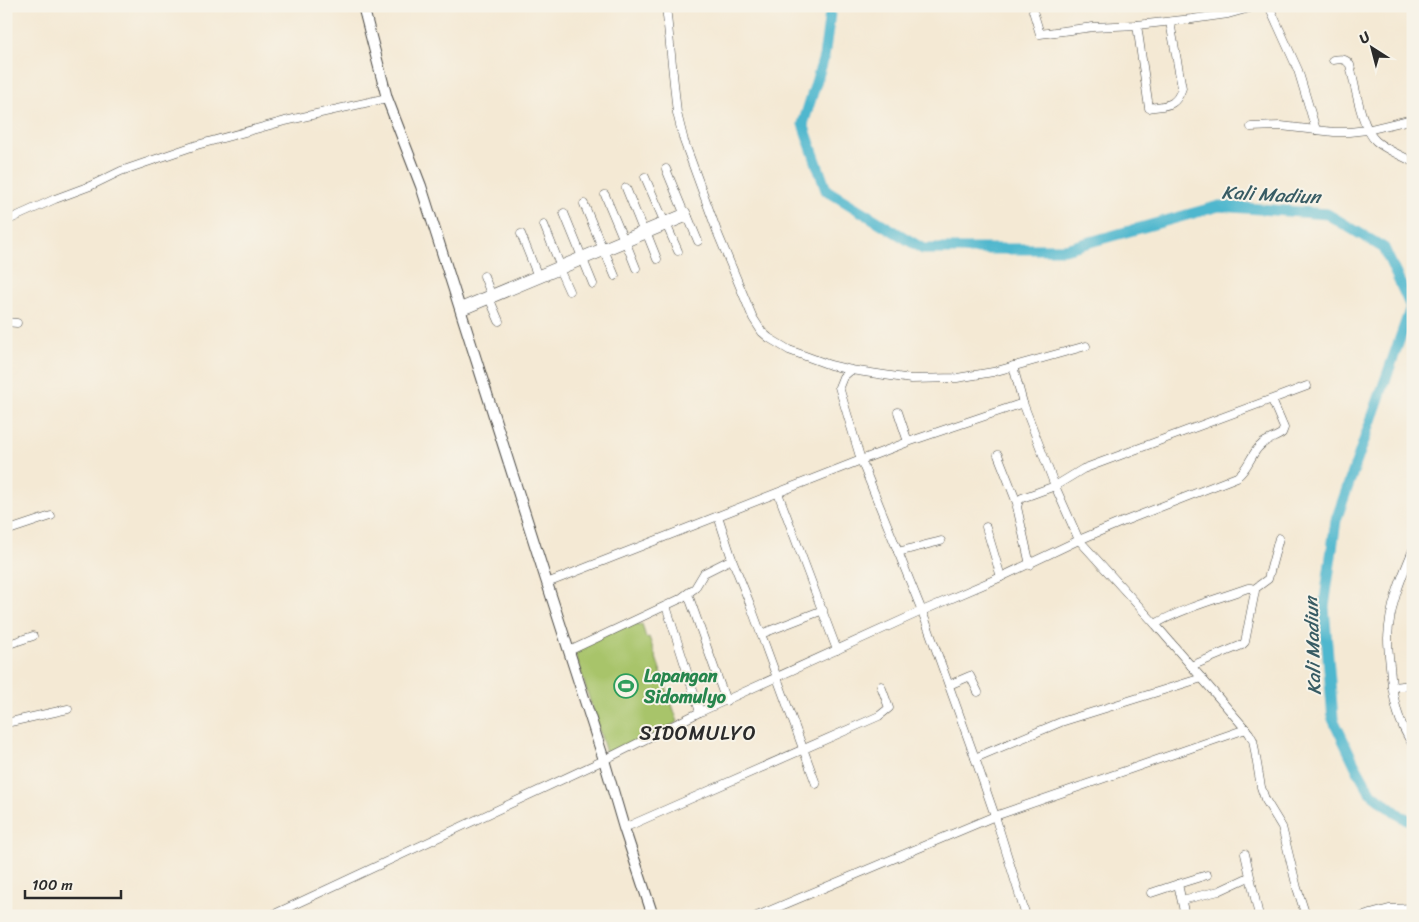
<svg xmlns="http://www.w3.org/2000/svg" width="1419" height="922" viewBox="0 0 1419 922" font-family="Sriracha,sans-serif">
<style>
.green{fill:#a8c46b;stroke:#6a784b}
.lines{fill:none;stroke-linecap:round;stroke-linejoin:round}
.river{stroke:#50b7ce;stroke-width:11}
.minor-casing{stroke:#494844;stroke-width:9}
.secondary-casing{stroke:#494844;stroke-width:12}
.minor{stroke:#fff;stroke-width:8}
.secondary{stroke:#fff;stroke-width:10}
.labels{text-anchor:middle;stroke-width:4;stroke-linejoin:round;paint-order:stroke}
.leisure-label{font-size:18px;font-weight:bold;fill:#27864d;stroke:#f7f3e8;text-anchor:start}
.water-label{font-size:19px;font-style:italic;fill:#385c64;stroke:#f7f3e8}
.quarter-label{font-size:20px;letter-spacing:1px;fill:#2b2b2b;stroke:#f7f3e8}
</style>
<rect width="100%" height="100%" fill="#f7f3e8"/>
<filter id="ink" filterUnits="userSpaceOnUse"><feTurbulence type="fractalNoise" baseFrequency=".02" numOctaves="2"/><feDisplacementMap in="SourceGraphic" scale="10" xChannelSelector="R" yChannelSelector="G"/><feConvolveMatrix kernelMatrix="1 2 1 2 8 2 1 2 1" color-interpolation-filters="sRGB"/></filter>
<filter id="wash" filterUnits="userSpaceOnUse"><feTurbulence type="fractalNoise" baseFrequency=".0096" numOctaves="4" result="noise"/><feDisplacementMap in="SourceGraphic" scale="20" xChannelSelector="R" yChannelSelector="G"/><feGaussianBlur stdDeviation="1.12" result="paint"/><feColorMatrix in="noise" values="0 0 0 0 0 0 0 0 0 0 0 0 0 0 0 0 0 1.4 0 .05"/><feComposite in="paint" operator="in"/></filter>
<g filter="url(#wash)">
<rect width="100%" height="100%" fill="#f4e9d4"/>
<polygon class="green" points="637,620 638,625 642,624 646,638 649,637 678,722 607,756 574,650"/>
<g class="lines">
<polyline class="river" points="831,6 824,57 803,124 826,190 923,249 1065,249 1219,206 1327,214 1384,248 1411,307 1336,520 1324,607 1333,719 1355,765 1370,792 1402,817 1413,821"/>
</g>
</g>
<g filter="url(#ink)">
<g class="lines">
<g class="minor-casing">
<g id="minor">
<polyline points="666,6 677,113 684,141 718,234 753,318 762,332 769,338 789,350 830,365 851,370 911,379 957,378 993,372 1086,346"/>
<polyline points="1035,6 1033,11 1040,34 1093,27 1137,25 1192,19 1228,14 1257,6"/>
<polyline points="1269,6 1298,70 1316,130"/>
<path d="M1137 25 1149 108C1167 105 1176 107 1182 88L1170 22"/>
<path d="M1333 60C1340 59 1346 58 1350 65 1355 85 1361 128 1376 141 1386 150 1401 155 1413 162"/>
<polyline points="1251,127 1281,126 1334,132 1349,132 1367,130 1413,119"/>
<polyline points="666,169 684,213 686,212 698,241"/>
<polyline points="645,177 664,221"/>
<polyline points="626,188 643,230"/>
<polyline points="605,195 623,238"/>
<polyline points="584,204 602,247"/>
<polyline points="564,213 593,284"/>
<polyline points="6,221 55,199 90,186 121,171 197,145 285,121 387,98"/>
<polyline points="544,225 560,265"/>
<polyline points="667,226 678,251"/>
<polyline points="521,234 537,274"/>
<polyline points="647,234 657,259"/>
<polyline points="626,243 636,268"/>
<polyline points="605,252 615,276"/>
<polyline points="560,271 569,291"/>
<polyline points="484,276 491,294"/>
<polyline points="490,300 499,321"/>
<polyline points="460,307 684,213"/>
<polyline points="462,311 688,217"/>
<polyline points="6,322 17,323"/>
<polyline points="1013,366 1023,403 1055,486 1079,540 1155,624 1249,733 1253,740 1261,787 1265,799 1282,827 1297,888 1306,916"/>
<polyline points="851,370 843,377 839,387 861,460 922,611 975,758 995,816 1026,916"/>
<polyline points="898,412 908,442"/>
<polyline points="998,455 1017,503"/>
<polyline points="778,493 837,650"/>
<polyline points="718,516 732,559 750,604 816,784"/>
<polyline points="986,527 1001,577"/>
<polyline points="6,531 51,516"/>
<path d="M1413 550C1401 578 1389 608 1388 638 1388 651 1390 664 1391 677 1394 703 1398 722 1413 745"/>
<path d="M898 552C912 548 926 545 941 541"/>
<polyline points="1030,565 1017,507 1019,500 1022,498 1055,486 1083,469 1307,386"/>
<polyline points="547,583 861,460 908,442 1023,403"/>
<polyline points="1253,590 1268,579 1279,538"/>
<polyline points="688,594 726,701"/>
<polyline points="666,606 700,712"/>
<path d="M1155 624C1184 608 1217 599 1248 588H1251L1255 591 1245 642 1242 645 1191 666"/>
<polyline points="761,634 823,610"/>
<polyline points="6,645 33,636"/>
<polyline points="569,651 680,599 695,588 704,573 732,559"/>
<polyline points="949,685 970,676 978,692"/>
<polyline points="1392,687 1413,685"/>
<polyline points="6,723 68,709"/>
<polyline points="975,758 1061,722 1202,678"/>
<polyline points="624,828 879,716 889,708 881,686"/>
<polyline points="1245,854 1259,916"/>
<polyline points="1178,884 1207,875"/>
<polyline points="1151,893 1178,884 1185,916"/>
<polyline points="1182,900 1219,891 1249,877"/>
<path d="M270 916 604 760 700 712 922 611 1001 577 1079 540 1117 524 1237 477C1249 468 1251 453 1261 445 1267 439 1276 438 1282 433L1284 428 1272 400"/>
<polyline points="757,916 995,816 1246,729"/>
<polyline points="1363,916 1389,909 1413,908"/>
</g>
</g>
<g class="secondary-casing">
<polyline id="secondary" points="363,6 387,98 421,186 547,583 604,760 624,828 653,916"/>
</g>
<use href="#minor" class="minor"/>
<use href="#secondary" class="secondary"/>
</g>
</g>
<defs>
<g id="stadium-ring" transform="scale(1.25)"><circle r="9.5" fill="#f7f3e8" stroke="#2e9e5b" stroke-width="1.5"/><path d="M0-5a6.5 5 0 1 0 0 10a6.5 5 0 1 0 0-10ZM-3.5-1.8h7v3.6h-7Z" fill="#2e9e5b"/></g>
</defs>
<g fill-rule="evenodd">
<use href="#stadium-ring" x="626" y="686"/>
</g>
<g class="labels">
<g class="leisure-label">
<text x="644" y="682">Lapangan<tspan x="644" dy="21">Sidomulyo</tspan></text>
</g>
<g class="water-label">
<text transform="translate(1271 194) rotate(3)" y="7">Kali Madiun</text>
<text transform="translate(1312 646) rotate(-92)" y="7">Kali Madiun</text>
</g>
<g class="quarter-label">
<text x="698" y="740">SIDOMULYO</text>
</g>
</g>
<rect width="1419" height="922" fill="none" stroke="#f7f3e8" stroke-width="25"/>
<g transform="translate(1372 48) rotate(324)" stroke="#f7f3e8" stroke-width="4" paint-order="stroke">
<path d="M0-4L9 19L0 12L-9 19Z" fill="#2b2b2b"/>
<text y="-8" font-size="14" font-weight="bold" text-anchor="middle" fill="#2b2b2b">U</text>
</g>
<path d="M25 890v8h96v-8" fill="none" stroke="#2b2b2b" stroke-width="2.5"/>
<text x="32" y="890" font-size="15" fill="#2b2b2b" stroke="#f7f3e8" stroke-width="4" paint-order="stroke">100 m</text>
</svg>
